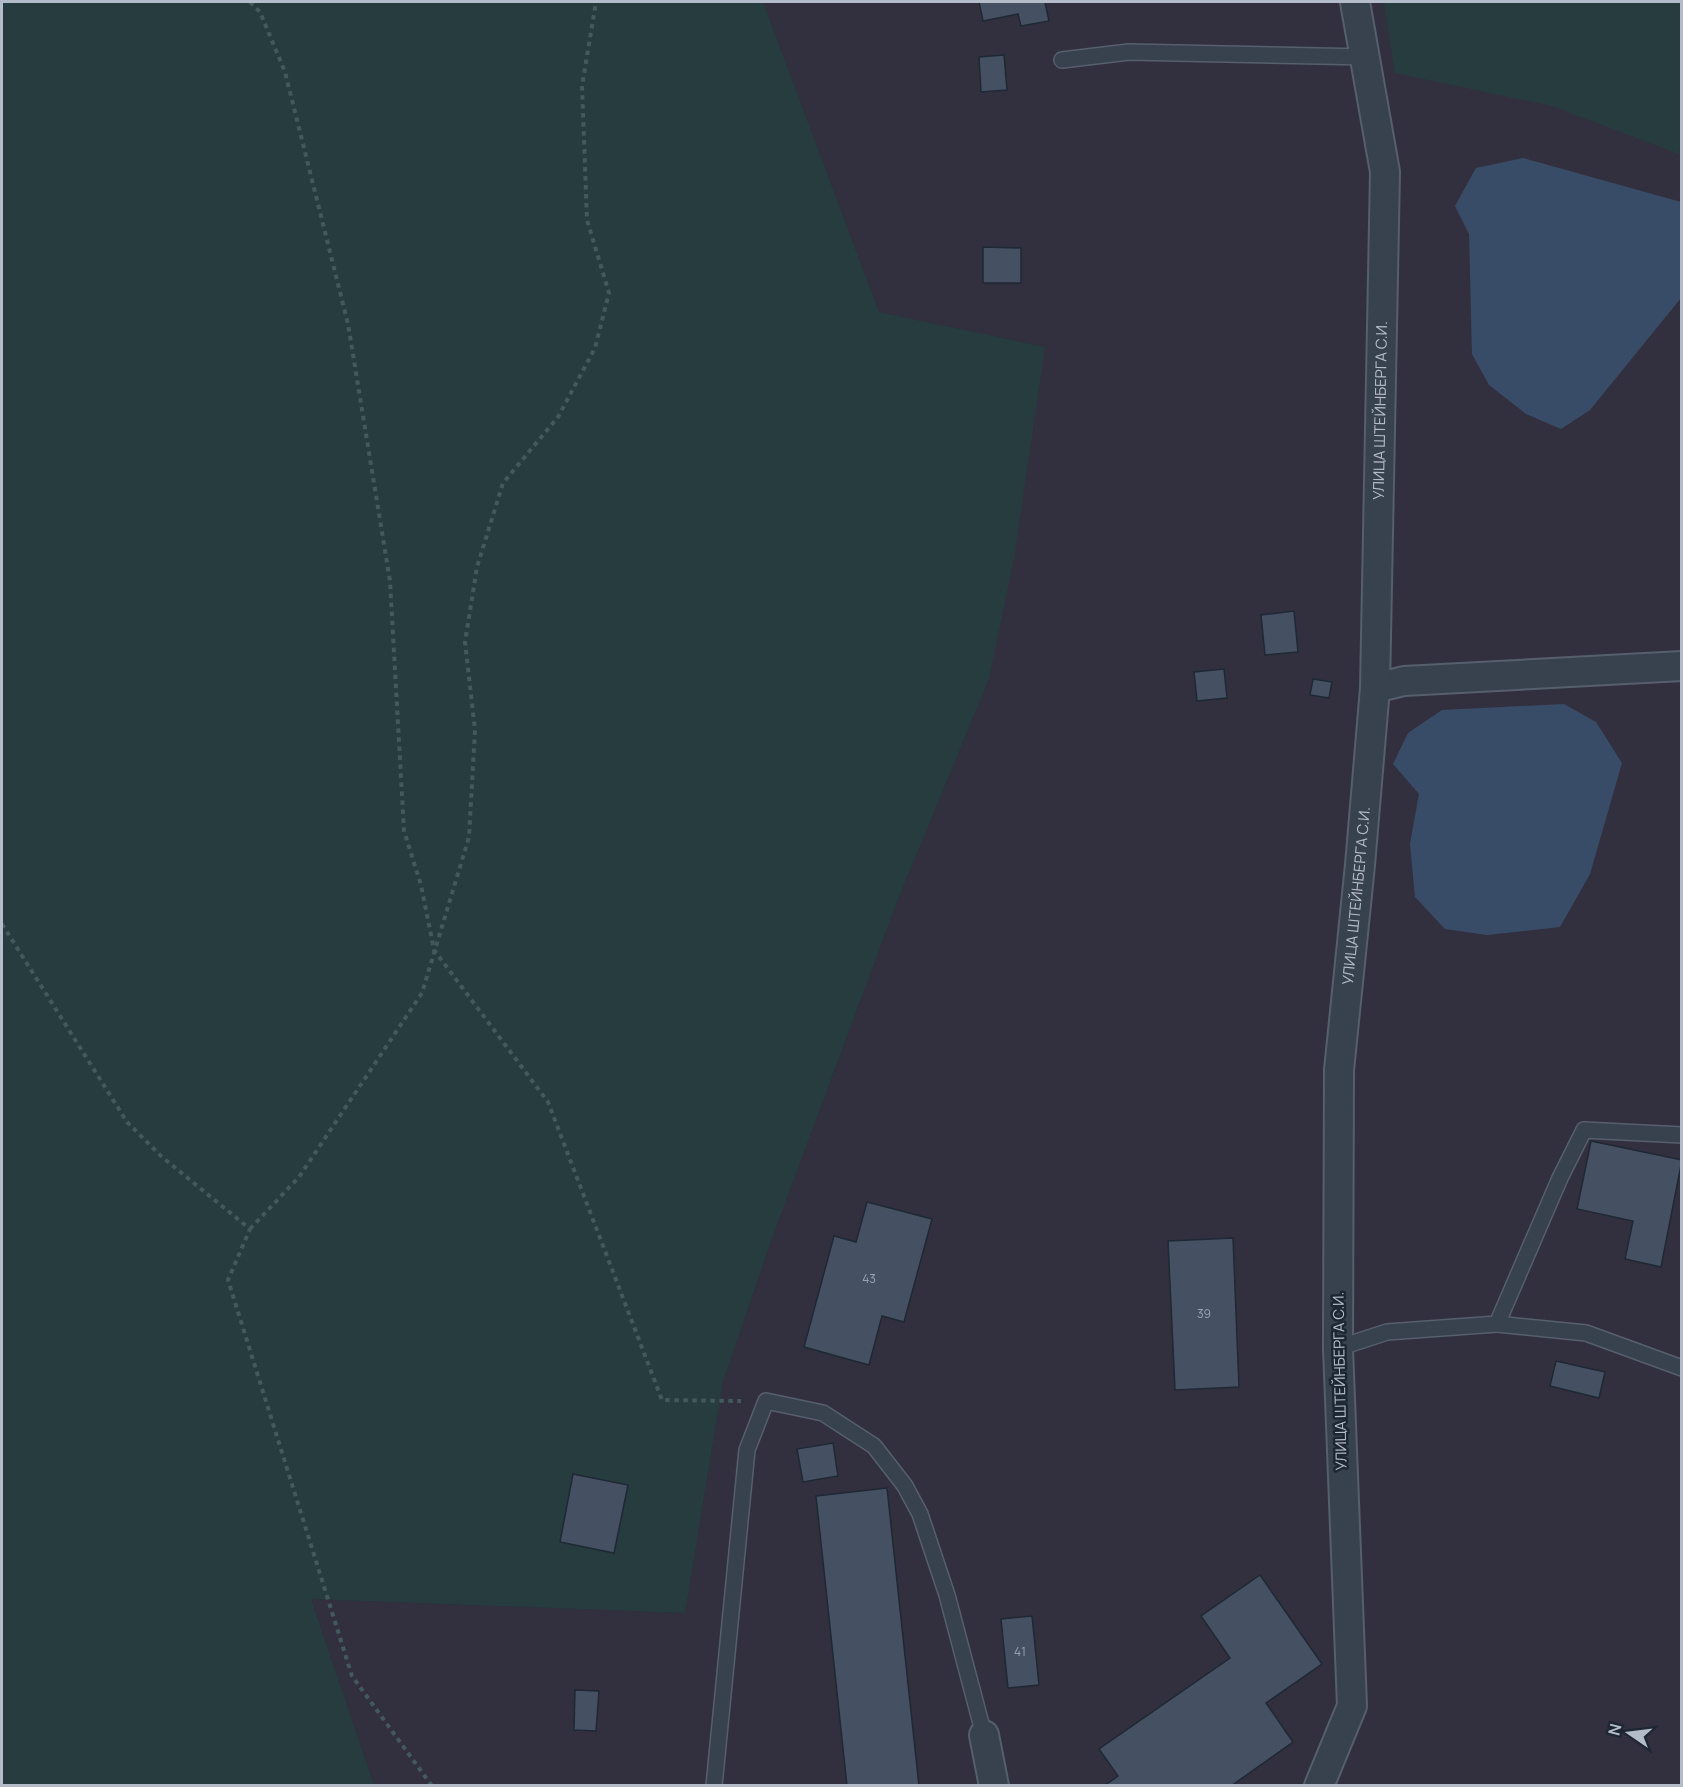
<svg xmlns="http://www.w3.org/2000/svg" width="1683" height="1787" viewBox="0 0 1683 1787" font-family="Manrope,sans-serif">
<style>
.medical{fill:#32303f}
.green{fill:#263c3f}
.water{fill:#394c67}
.building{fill:#455162;stroke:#1f2835;stroke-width:1.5}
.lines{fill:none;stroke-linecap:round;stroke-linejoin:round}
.lane-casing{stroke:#565f6c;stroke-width:18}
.street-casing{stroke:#565f6c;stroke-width:32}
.path{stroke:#44595c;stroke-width:4;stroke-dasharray:4.5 4.5;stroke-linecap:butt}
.lane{stroke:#38414e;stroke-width:15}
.street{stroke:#38414e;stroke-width:28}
.labels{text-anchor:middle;stroke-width:5;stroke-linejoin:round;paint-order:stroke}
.number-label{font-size:12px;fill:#98a1af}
.street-label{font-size:15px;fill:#b4bcc9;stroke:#1d2633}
</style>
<rect width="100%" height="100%" fill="#242f3e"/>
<polygon class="medical" points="763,2 1681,2 1681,1785 374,1785 311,1599 685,1613 723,1382 771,1241 897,902 989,679 1045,347 879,312"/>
<g class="green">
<polygon points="2,2 763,2 879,312 1045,347 1014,558 989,679 897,902 771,1241 723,1382 685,1613 311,1599 374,1785 2,1786"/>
<polygon points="1384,2 1681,2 1682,139 1679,154 1552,106 1395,73"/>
</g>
<g class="water">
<polygon points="1523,158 1681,202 1681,298 1590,410 1561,429 1526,414 1489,385 1472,354 1469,234 1455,206 1476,168"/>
<polygon points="1564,704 1596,722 1622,763 1590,874 1560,927 1487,935 1445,929 1415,897 1410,844 1419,794 1393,764 1408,733 1442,710"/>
</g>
<g class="building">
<polygon points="979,2 1045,2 1049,21 1021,26 1018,14 983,21"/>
<polygon points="1004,55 1007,90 981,92 979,57"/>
<polygon points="983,247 1021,248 1021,283 983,283"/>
<polygon points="1294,611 1298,652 1265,655 1261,615"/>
<polygon points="1224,669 1227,698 1197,701 1194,672"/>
<polygon points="1313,679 1332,682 1329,698 1310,695"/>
<polygon points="1591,1141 1682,1160 1661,1267 1625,1259 1633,1221 1577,1209"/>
<polygon points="867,1202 932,1219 904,1322 882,1316 869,1365 804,1347 834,1236 856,1242"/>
<polygon points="1233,1238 1239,1387 1175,1390 1168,1241"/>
<polygon points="1556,1361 1605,1372 1599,1398 1550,1386"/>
<polygon points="833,1443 838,1476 803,1482 797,1449"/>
<polygon points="573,1474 628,1485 614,1553 560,1542"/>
<polygon points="887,1488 919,1786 847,1786 816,1496"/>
<polygon points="1260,1575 1322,1664 1266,1703 1293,1742 1231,1786 1104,1786 1118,1776 1099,1749 1230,1658 1201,1616"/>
<polygon points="1032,1616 1039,1685 1008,1688 1001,1619"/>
<polygon points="575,1690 599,1691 596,1731 574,1730"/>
</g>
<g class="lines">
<g class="lane-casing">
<g id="lane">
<polyline points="1062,60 1129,52 1367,57"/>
<polyline points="1497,1324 1586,1333 1682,1368"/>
<polyline points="1338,1348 1387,1332 1497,1324 1560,1178 1584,1130 1682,1135"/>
<polyline points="714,1786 747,1450 766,1401 823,1413 874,1446 905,1486 920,1514 947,1595 984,1735"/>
</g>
</g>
<g class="street-casing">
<g id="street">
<polyline points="1375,688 1404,681 1682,666"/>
<polyline points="984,1735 994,1786"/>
<path id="s1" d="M1319 1786 1352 1706 1338 1348 1339 1070 1360 865 1375 688 1385 172 1355 2"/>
</g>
</g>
<g class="path">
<polyline points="250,2 260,12 285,72 348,324 390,581 404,831 421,885 434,950 548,1102 662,1400 741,1401"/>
<polyline points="2,924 127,1122 162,1157 250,1229 228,1280 352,1676 432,1786"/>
<polyline points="250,1229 299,1177 422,993 469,837 475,730 465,642 477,567 503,483 558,417 595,348 609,293 587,220 582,86 596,2"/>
</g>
<use href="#lane" class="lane"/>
<use href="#street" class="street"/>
</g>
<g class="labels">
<g class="number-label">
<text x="869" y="1283">43</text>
<text x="1204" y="1318">39</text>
<text x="1020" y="1656">41</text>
</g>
<g class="street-label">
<text dy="5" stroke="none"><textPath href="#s1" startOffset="1384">УЛИЦА ШТЕЙНБЕРГА С.И.</textPath></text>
<text dy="5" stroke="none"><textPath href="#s1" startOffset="898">УЛИЦА ШТЕЙНБЕРГА С.И.</textPath></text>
<text transform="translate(1340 1381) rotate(-91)" y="5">УЛИЦА ШТЕЙНБЕРГА С.И.</text>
</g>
</g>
<rect width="1683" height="1787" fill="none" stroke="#b4bcc9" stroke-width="6"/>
<g transform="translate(1629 1733) rotate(284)" stroke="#1d2633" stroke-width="4.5" paint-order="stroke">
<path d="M0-4.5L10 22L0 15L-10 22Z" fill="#b4bcc9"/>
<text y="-9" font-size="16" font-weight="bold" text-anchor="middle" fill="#b4bcc9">N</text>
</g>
</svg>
